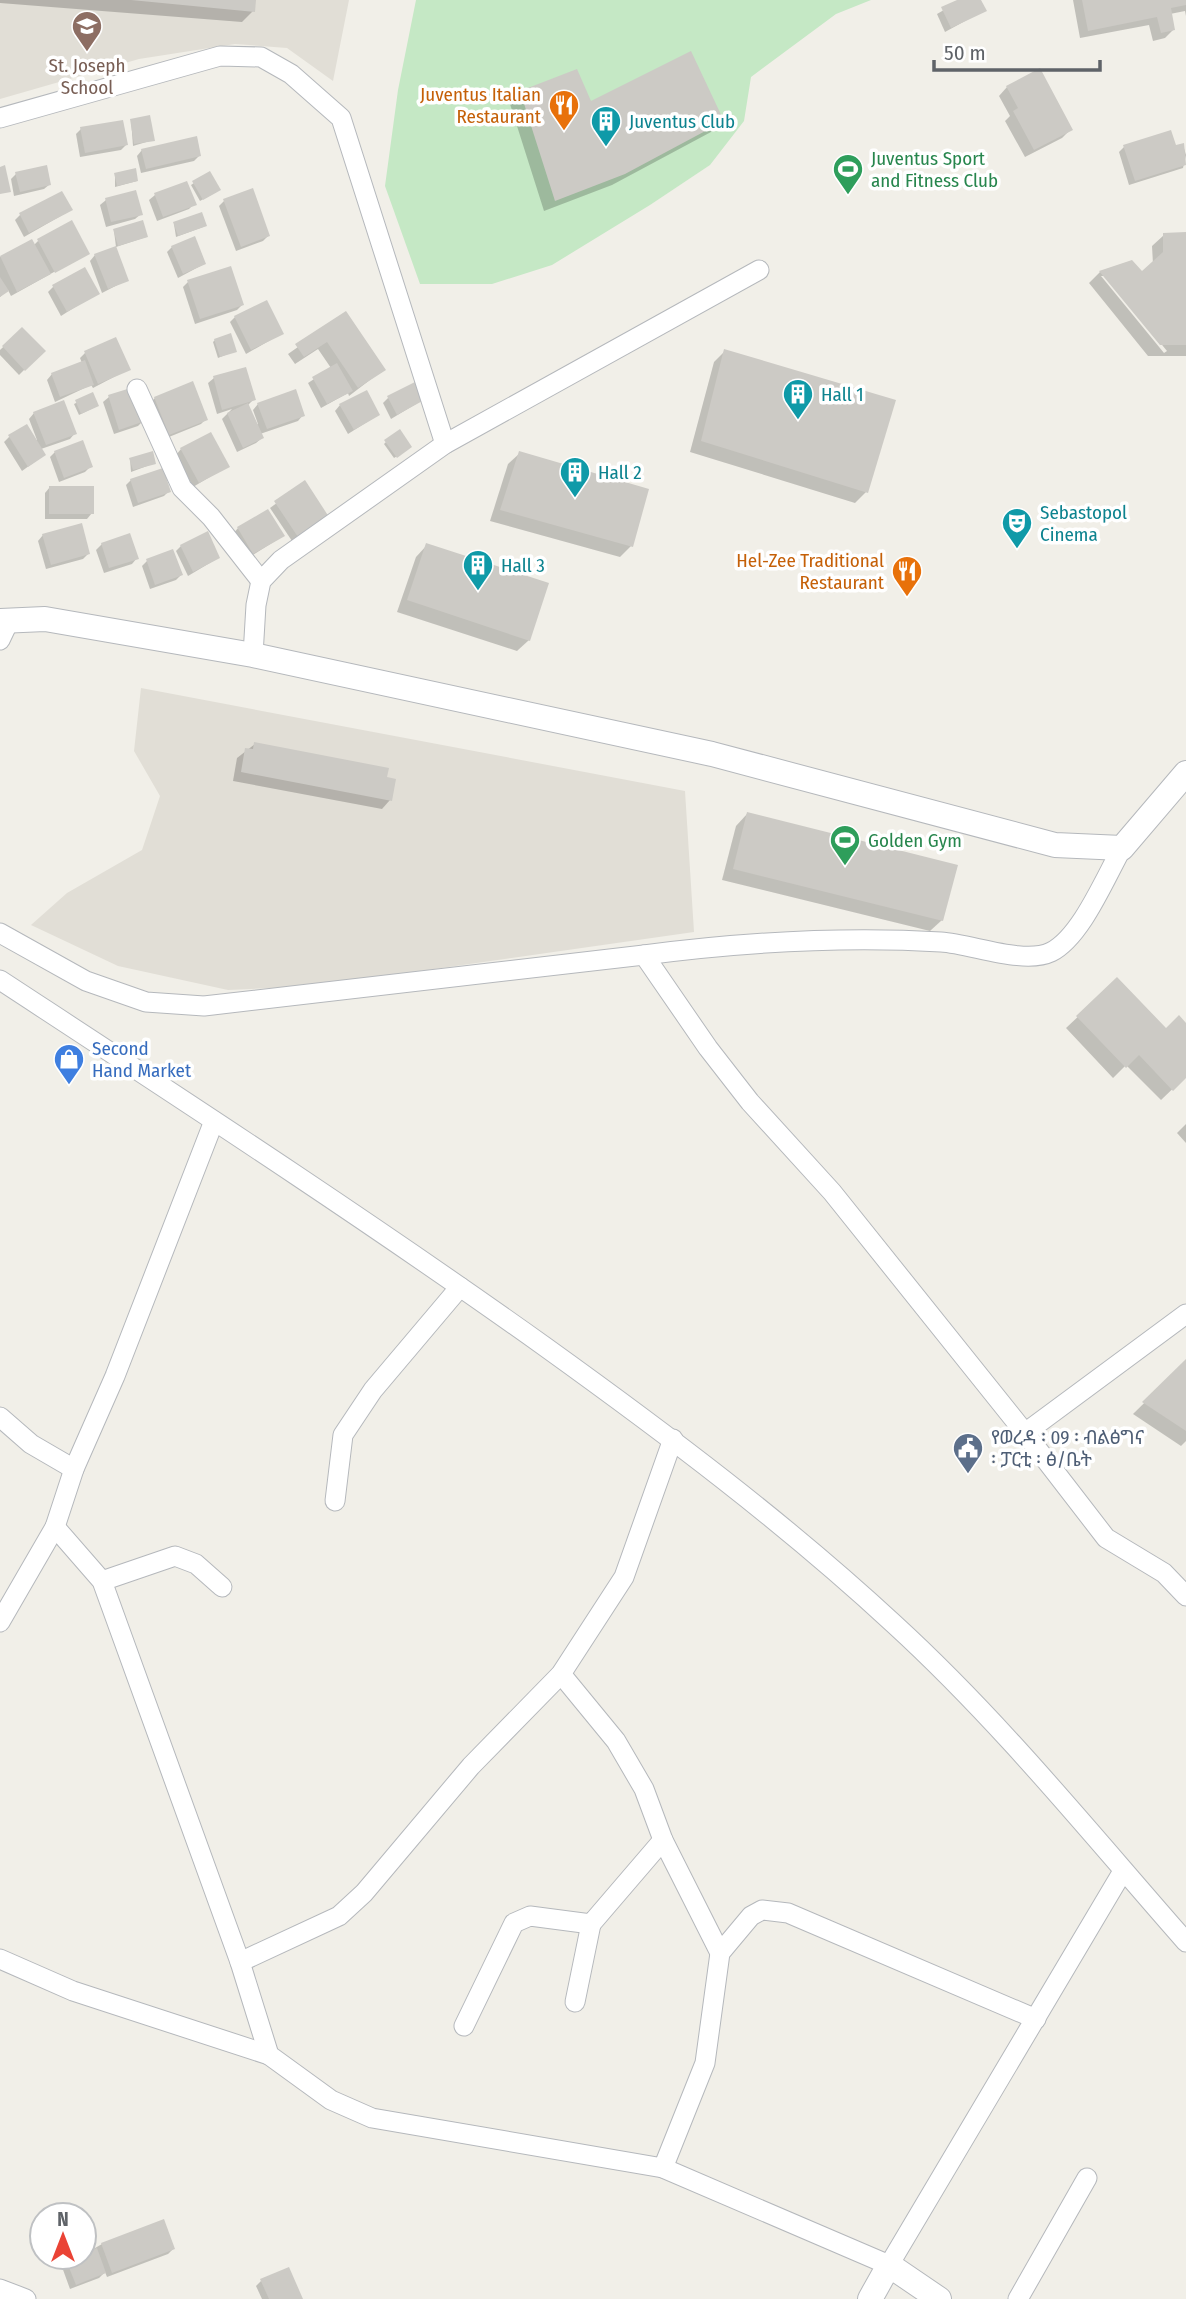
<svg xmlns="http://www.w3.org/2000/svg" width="1186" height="2299" viewBox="0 0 1186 2299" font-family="'Fira Sans Condensed','Noto Sans Ethiopic',sans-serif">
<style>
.education{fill:#e1ded6}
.green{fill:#c5e8c5}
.shadow{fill:#0003;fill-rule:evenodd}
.building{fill:#cccac5}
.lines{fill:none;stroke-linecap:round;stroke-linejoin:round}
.minor-casing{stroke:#b5b8bc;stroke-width:21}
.tertiary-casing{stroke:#b5b8bc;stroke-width:26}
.minor{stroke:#fff;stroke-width:19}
.tertiary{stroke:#fff;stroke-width:24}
.labels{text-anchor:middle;stroke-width:7;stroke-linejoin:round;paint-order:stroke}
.education-label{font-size:19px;fill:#785e54;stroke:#fff}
.food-label{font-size:19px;fill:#c56008;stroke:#fff;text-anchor:end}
.culture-label{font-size:19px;fill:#0d838f;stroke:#fff;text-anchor:start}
.leisure-label{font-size:19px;fill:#27864d;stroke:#fff;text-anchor:start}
.shop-label{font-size:19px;fill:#366cbe;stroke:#fff;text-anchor:start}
.service-label{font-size:19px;fill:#4e5e75;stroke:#fff;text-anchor:start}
</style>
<rect width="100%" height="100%" fill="#f1efe8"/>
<g class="education">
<polygon points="0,0 349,0 333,81 287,48 235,44 139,59 0,99"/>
<polygon points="141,688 685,791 694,932 314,986 228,990 118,966 31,925 67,893 142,850 160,796 134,751"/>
</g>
<polygon class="green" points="416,0 871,0 836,14 751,77 744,121 710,165 650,205 552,265 492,284 420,284 385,186 398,90"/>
<g class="shadow">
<polygon points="0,0 254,0 253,11 242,22 0,3"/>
<polygon points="961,0 979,0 985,10 945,32 937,14"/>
<polygon points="1073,0 1186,0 1186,16 1185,11 1170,14 1173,30 1165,38 1153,41 1149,25 1080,38"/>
<polygon points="1007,87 1071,129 1062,138 1025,157 1005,121 1010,116 999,96"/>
<polygon points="521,92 590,104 722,120 711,132 612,185 544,211 510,104"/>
<polygon points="131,120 153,140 133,146"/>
<polygon points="81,129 126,145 121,150 80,157 76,134"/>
<polygon points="1183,145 1186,155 1183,168 1129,185 1119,152 1124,147"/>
<polygon points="142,150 199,156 194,161 141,173 137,156"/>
<polygon points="16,174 50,184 44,189 14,196 11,179"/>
<polygon points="115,174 137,181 115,187"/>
<polygon points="186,183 194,204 189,209 157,221 149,200 155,195"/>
<polygon points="194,183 216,192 200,201 191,185"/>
<polygon points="106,200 141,214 135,219 106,227 100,205"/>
<polygon points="224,201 268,236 263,241 236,251 219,206"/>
<polygon points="71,210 24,237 15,220 20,215"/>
<polygon points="201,214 203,227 176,237 174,224"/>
<polygon points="114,231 146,237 116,247"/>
<path d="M1186 234V356H1148L1089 283 1100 272 1142 273 1153 264 1152 246 1164 235ZM1101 276H1106L1167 351 1164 353Z"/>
<polygon points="31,241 34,245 38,241 88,253 11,296 8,290 0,297 0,257"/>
<polygon points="172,247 204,264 178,278 167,252"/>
<polygon points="95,255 127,280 102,293 90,261"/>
<polygon points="188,282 242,305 237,310 195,324 183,287"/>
<polygon points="53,287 97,293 61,316 48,292"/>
<polygon points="345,314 383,370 349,396 348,393 321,408 308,383 331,368 318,349 295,364 288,354"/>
<polygon points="235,317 281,334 246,354 230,322"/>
<polygon points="22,329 43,351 19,375 0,355 0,350"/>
<polygon points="215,340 235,351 218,358 213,342"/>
<polygon points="725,351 866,492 855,503 690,452 714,362"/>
<polygon points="85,353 129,369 93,388 91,385 55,402 47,380 52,374 82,363 80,358"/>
<polygon points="214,378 254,399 248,405 256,425 258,424 253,410 258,404 303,415 298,421 260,434 262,438 256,443 237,452 222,419 232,409 217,414 208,383"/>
<polygon points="92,395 97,406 79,415 74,404"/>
<polygon points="109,397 143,421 138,426 114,434 103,402"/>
<polygon points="155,398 206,419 201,424 164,439 150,403"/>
<polygon points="388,398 424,399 391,419 383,403"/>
<polygon points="340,405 378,415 348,434 335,411"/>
<polygon points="34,413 75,433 70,439 41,449 44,455 22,471 4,442 9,437 37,440 29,419"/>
<polygon points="386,442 408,449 394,458 384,444"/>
<polygon points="181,449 228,466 193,487 176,455"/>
<polygon points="55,452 91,466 85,472 59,482 50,457"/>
<polygon points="520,453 631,546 620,557 490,521 508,464"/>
<polygon points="130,459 155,463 131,472"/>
<polygon points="131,480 169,491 164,496 133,507 126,485"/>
<polygon points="304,483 327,516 292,541 270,508"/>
<polygon points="50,487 92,513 87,519 45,519 45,493"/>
<polygon points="238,528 283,536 248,558 233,534"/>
<polygon points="43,535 88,554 83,559 46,569 38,541"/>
<polygon points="102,544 137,558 132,564 104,573 96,550"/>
<polygon points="427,545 529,640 517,651 397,612 416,557"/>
<polygon points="181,546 218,558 188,576 176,551"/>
<polygon points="147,561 181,575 176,580 150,589 142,566"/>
<polygon points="255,744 385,779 390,800 382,809 233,781 237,758"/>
<polygon points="747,814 942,920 930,931 722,880 736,826"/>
<polygon points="1117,980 1166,1030 1186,1025 1186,1076 1161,1100 1126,1065 1113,1078 1066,1028"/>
<polygon points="1186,1124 1186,1143 1177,1133"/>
<polygon points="1186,1362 1186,1441 1181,1446 1133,1414"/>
<polygon points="102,2244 173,2249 168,2254 107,2277 105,2272 99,2278 70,2289 62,2267"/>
<polygon points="261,2281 301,2299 262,2299 256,2286"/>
</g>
<g class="building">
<polygon points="131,0 256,0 255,12"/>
<polygon points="957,0 981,0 987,11 951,28 941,7"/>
<polygon points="1082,0 1186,0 1186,5 1171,8 1175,30 1161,33 1157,17 1088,31"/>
<polygon points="691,51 724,121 625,174 555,201 520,91 577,69 591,101"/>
<polygon points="1040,68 1073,130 1034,150 1013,111 1018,108 1006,86"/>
<polygon points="150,115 155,141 134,144 130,119"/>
<polygon points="123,120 128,145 85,153 80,127"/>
<polygon points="1171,130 1176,145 1184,143 1186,165 1135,181 1123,145"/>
<polygon points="197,136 201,156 146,169 141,149"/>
<polygon points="5,165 11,192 0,194 0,167"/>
<polygon points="47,165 51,185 20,192 15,172"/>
<polygon points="136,168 138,181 117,186 114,173"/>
<polygon points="210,171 221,190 203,200 192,181"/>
<polygon points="187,181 197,205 163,217 154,193"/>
<polygon points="253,188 270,236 241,247 223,199"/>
<polygon points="136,190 143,215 111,222 105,198"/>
<polygon points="62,191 73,210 29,233 19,213"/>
<polygon points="202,212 207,226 178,236 173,222"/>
<polygon points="72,220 90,254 55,273 37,239"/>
<polygon points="143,220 148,237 118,246 113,229"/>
<polygon points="1186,232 1186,345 1160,345 1099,271 1132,260 1142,271 1163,252 1163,233"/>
<polygon points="195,236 206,264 183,274 171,246"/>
<polygon points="32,239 51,274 17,292 0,256"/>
<polygon points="116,246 129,281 108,289 94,254"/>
<polygon points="231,266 244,305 200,319 187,280"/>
<polygon points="85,267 100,294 67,312 52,285"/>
<polygon points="0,277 9,291 0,297"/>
<polygon points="267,300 284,334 251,350 234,316"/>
<polygon points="346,311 386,370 358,388 327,342 304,357 295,344"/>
<polygon points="22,327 46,351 25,371 2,346"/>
<polygon points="231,333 237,352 220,357 214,339"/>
<polygon points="116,337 131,370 98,384 84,351"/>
<polygon points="724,349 896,400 868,493 701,441"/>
<polygon points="85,360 94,385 60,397 51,373"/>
<polygon points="337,363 353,391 327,404 312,377"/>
<polygon points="246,367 256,400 222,410 213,376"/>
<polygon points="193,381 208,420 169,435 154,397"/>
<polygon points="417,381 426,399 397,415 387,396"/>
<polygon points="134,387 145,421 119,430 108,395"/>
<polygon points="296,389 305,416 267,429 257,403"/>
<polygon points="367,390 380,415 354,430 339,404"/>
<polygon points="93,392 99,406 81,414 75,400"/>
<polygon points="64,400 77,434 46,445 33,412"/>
<polygon points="248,403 264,438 243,448 227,413"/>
<polygon points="27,424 46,455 28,467 8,435"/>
<polygon points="400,429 412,447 397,458 384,440"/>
<polygon points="211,432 230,467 199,483 180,448"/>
<polygon points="83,440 93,467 64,478 54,451"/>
<polygon points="153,451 156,464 133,470 129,458"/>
<polygon points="519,451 649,489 633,547 500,510"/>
<polygon points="163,468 171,492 138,503 130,479"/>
<polygon points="305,480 329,517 298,537 274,501"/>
<rect x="49" y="486" width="45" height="28"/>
<polygon points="268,509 285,536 253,554 237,527"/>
<polygon points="82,523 90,554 51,565 42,534"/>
<polygon points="208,531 220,558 193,572 180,545"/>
<polygon points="130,533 139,559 109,568 101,543"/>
<polygon points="426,543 549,583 530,641 407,600"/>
<polygon points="173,549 183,575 155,585 146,559"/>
<polygon points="254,742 389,768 387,777 396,779 392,801 241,772 245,748 253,749"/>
<polygon points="747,812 958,865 943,921 733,869"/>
<polygon points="1117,977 1166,1028 1179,1015 1186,1023 1186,1078 1173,1091 1139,1055 1126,1068 1076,1016"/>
<polygon points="1186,1359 1186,1431 1142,1402"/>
<polygon points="164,2219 175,2249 112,2273 101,2243"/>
<polygon points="97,2248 106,2273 76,2285 66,2260 84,2257 84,2253"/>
<polygon points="289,2267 303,2299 269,2299 260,2279"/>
</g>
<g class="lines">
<g class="minor-casing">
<g id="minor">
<polyline points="0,118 220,56 261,57 291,74 341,118 445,444"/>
<polyline points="137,389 182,488 211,517 261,581"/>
<polyline points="0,640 10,619"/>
<polyline points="253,655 256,605 261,581 281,560 445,444 759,270"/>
<polyline points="0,933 86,981 146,1002 204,1006 644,955 708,1048 750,1102 832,1192 1025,1433 1186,1314"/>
<path d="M644 955C744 942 841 936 941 942 972 944 1024 965 1051 952 1081 937 1105 878 1122 848"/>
<path d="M0 980C183 1100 366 1219 544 1346 665 1433 785 1523 894 1624 1001 1722 1091 1834 1186 1942"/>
<polyline points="0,1417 31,1444 74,1469"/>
<polyline points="1025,1433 1106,1538 1164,1573 1186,1596"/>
<polyline points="335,1501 343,1435 373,1390 460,1287"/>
<polyline points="55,1527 102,1581 240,1962 269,2055 331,2100 372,2118 663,2168 889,2265 1123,1871"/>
<polyline points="102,1581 175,1556 196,1564 222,1587"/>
<polyline points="0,1622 55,1527 74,1469 115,1376 214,1121"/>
<polyline points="561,1674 616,1741 644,1789 663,1840 720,1953"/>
<polyline points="0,1959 73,1991 269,2055"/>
<polyline points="240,1962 339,1916 364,1893 471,1766 561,1674 624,1577 673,1439"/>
<polyline points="575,2002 591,1924"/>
<polyline points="464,2026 514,1923 530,1916 591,1924 663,1840"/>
<polyline points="663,2168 705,2063 720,1953 751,1916 762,1910 788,1913 1036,2019"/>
<polyline points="0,2289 26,2299"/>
<polyline points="1018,2299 1087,2178"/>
</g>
</g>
<g class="tertiary-casing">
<g id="tertiary">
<polyline points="0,621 45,619 253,655 712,754 1055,845 1122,848 1186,773"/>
<polyline points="870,2299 889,2265 939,2299"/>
</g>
</g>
<use href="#minor" class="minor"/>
<use href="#tertiary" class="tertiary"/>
</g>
<defs>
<g id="school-pin" transform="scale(1.575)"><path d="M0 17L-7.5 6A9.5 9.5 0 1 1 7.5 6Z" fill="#8d6e63" stroke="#fff"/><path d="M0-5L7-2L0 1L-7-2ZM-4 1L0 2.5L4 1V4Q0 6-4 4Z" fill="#fff"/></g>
<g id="restaurant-pin" transform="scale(1.575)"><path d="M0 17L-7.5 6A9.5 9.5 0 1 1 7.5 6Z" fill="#e8710a" stroke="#fff"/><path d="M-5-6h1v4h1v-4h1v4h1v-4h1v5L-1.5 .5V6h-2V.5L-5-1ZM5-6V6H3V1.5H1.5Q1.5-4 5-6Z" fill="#fff"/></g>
<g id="building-pin" transform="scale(1.575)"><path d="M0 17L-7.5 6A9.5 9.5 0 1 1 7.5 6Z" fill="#0f9aa8" stroke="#fff"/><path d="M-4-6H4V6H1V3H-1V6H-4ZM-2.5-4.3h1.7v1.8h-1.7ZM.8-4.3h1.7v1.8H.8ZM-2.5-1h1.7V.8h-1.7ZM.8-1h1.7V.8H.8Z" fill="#fff"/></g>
<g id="stadium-pin" transform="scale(1.575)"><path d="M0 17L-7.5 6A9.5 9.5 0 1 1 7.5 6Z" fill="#2e9e5b" stroke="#fff"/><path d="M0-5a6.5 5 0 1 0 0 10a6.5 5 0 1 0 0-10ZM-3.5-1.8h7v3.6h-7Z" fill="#fff"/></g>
<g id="theatre-pin" transform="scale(1.575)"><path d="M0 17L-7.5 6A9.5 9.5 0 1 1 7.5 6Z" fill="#0f9aa8" stroke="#fff"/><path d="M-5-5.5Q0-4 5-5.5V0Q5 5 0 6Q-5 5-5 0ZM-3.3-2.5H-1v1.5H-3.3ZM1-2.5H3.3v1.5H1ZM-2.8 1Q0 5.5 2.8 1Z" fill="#fff"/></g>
<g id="shop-pin" transform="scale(1.575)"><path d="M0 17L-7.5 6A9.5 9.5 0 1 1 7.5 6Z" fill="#3f7fe0" stroke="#fff"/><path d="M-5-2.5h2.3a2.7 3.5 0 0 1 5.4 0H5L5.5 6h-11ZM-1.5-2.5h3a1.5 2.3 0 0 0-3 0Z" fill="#fff"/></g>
<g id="civic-pin" transform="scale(1.575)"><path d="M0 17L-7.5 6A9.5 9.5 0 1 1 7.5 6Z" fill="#5c6f8a" stroke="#fff"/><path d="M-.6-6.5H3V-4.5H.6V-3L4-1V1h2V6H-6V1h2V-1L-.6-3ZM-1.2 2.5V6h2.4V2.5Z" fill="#fff"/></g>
</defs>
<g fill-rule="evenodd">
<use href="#school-pin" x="87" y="26"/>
<use href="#restaurant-pin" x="564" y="105"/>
<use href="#building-pin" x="606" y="121"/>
<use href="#stadium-pin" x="848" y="169"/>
<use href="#building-pin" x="798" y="394"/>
<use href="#building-pin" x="575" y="472"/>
<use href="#theatre-pin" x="1017" y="523"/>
<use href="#building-pin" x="478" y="565"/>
<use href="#restaurant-pin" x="907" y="571"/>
<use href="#stadium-pin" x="845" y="840"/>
<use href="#shop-pin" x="69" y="1059"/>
<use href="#civic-pin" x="968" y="1448"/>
</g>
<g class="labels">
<g class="education-label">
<text x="87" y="72">St. Joseph<tspan x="87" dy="22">School</tspan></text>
</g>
<g class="food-label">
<text x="541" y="101">Juventus Italian<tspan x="541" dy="22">Restaurant</tspan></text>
<text x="884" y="567">Hel-Zee Traditional<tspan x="884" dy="22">Restaurant</tspan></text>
</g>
<g class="culture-label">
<text x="629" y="128">Juventus Club</text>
<text x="821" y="401">Hall 1</text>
<text x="598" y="479">Hall 2</text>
<text x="1040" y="519">Sebastopol<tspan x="1040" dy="22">Cinema</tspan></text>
<text x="501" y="572">Hall 3</text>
</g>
<g class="leisure-label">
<text x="871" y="165">Juventus Sport<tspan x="871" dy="22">and Fitness Club</tspan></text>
<text x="868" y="847">Golden Gym</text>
</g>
<g class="shop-label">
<text x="92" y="1055">Second<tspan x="92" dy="22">Hand Market</tspan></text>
</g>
<g class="service-label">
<text x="991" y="1444">የወረዳ ፡ 09 ፡ ብልፅግና<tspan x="991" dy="22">፡ ፓርቲ ፡ ፅ/ቤት</tspan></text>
</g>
</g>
<g transform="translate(63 2236)"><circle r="33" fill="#ffffff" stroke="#bfc1c3" stroke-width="2"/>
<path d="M0-5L12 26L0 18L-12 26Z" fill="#ea4335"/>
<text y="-10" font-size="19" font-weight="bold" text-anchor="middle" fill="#5f6368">N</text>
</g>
<path d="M934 60v10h166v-10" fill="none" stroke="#5f6368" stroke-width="3.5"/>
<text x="944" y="60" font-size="21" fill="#5f6368" stroke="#ffffff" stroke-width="5" paint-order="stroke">50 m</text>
</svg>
